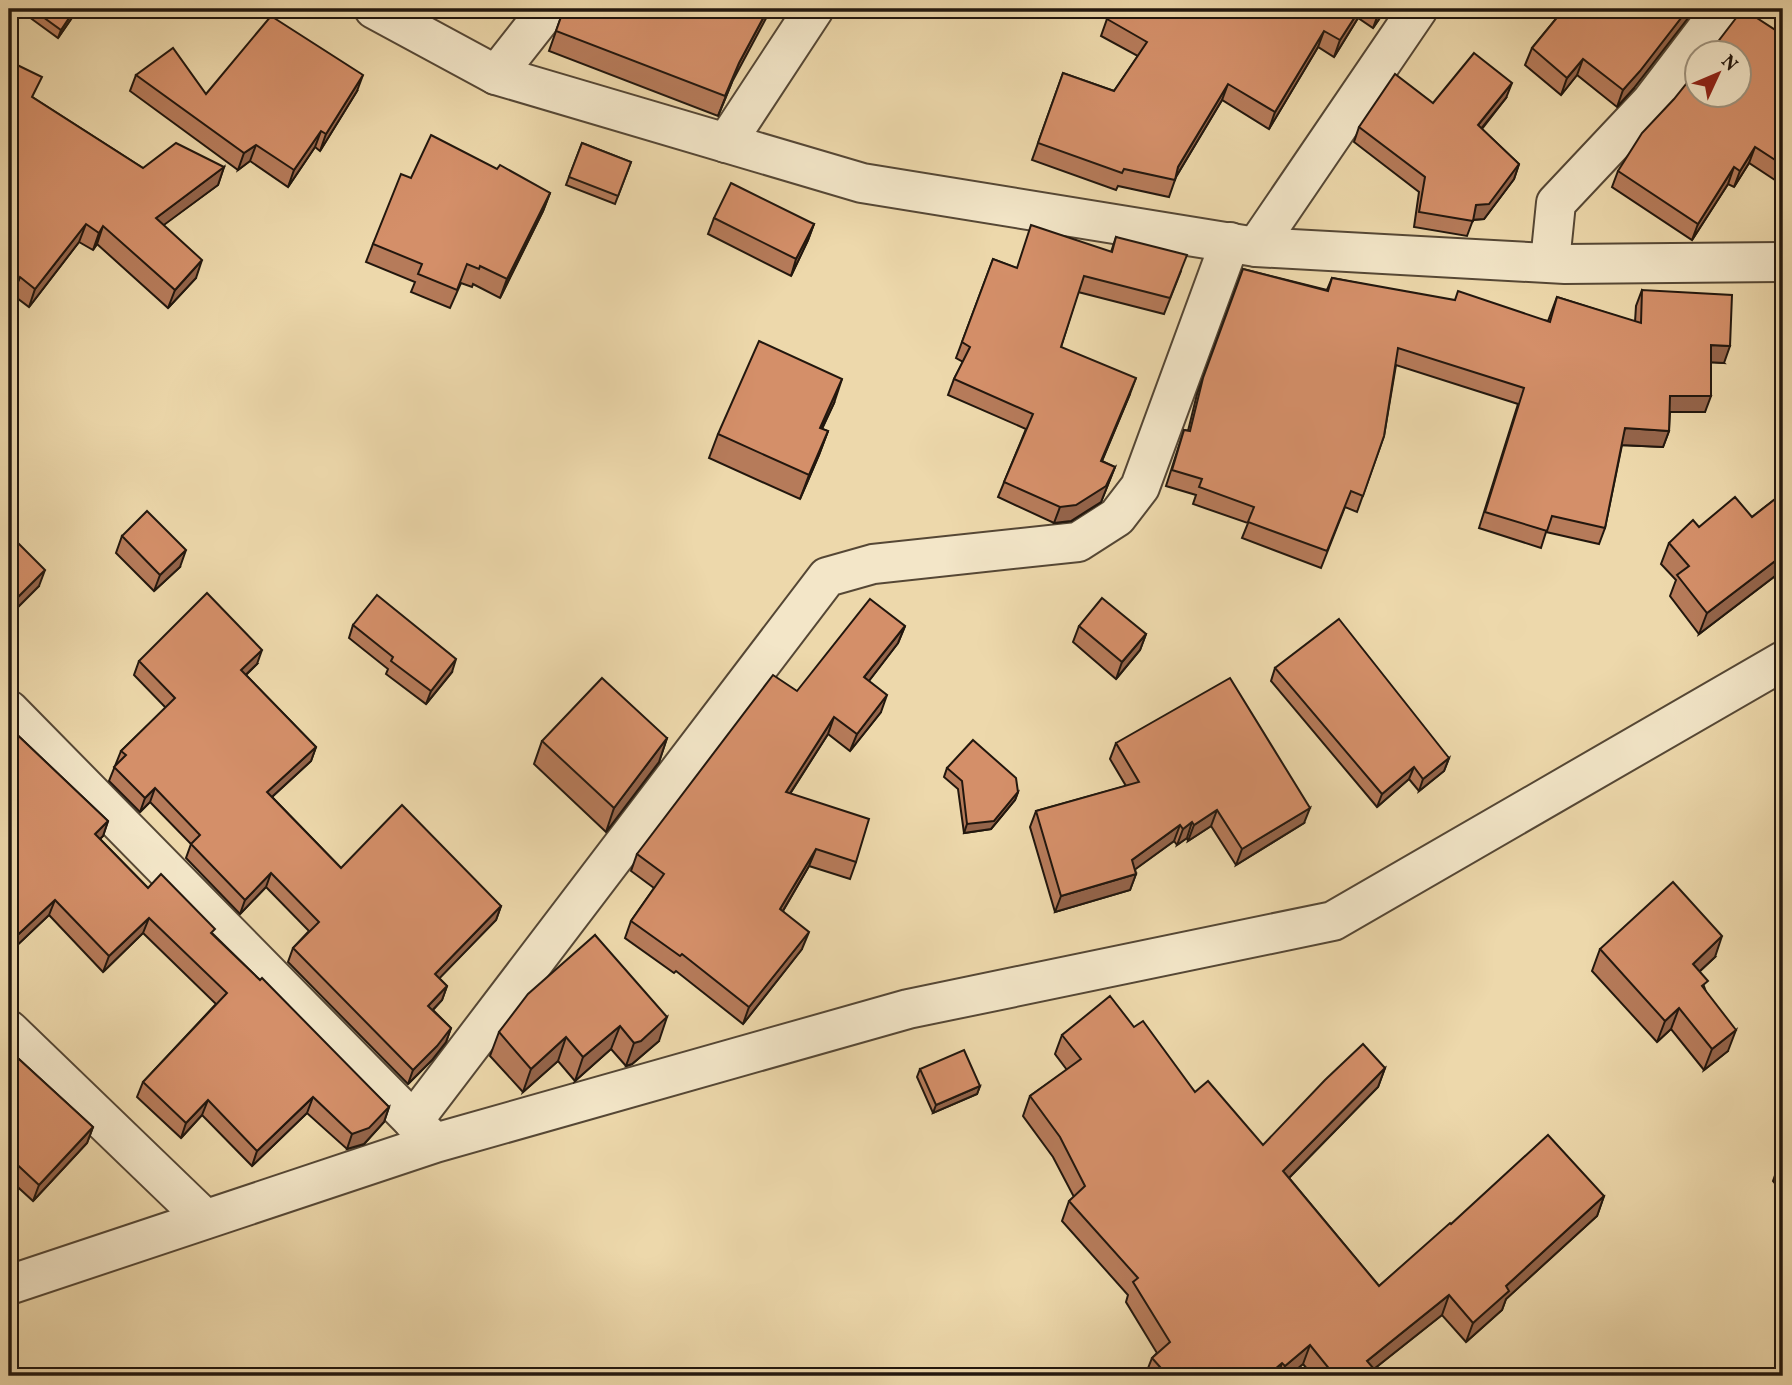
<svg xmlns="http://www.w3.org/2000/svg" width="1792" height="1385" viewBox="0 0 1792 1385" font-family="Vollkorn,serif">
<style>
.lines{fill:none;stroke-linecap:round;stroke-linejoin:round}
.street-casing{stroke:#554735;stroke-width:42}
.street{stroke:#f3e6c8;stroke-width:38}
.wall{fill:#b67b5a;stroke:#22170e;stroke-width:2}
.shaded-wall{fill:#94644a;stroke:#22170e;stroke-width:2}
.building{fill:#d48f69;stroke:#22170e;stroke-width:2}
</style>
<rect width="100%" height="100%" fill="#edd8ab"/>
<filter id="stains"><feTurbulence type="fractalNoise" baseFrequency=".00286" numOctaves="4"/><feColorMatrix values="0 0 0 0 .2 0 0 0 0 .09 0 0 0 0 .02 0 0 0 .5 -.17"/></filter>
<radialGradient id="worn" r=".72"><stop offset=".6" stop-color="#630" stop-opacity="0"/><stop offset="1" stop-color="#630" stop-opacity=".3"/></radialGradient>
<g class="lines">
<g class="street-casing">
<g id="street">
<polyline points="374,9 496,75 862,183 1256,247 1565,264 1783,262"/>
<polyline points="496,75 548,9"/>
<polyline points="726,143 814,9"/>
<polyline points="1256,247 1418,9"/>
<polyline points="1550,262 1556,203 1651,102 1722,9"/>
<polyline points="9,710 430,1138"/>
<polyline points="9,1030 205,1219"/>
<polyline points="413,1121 827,577 873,564 1078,542 1117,517 1140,487 1230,242"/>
<polyline points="9,1285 435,1143 908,1009 1333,921 1783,661"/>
</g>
</g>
<use href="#street" class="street"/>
</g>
<g class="wall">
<polygon points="32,9 78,9 58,38 29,17"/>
<polygon points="1113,9 1386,9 1373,28 1358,18 1334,57 1318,47 1269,129 1222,100 1176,177 1169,197 1118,186 1116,190 1032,160 1063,73 1114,91 1138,56 1101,36 1107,19"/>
<polygon points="1564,9 1634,88 1617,107 1577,75 1561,95 1525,65 1532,48"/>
<polygon points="561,17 732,82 718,116 549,51"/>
<polygon points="1783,35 1783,182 1781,184 1749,163 1734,187 1728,184 1692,240 1612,187 1618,171"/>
<polygon points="136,75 206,94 357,91 320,151 315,147 288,187 250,161 238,170 130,91"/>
<polygon points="34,98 143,168 224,167 218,185 163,225 196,278 168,308 97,244 93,250 79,242 29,307 13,295"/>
<polygon points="1506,98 1482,129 1519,164 1514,179 1484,219 1473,220 1467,236 1414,227 1419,192 1354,142 1359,127 1433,103"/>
<polygon points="582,143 631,162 615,204 566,185"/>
<polygon points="497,169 550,193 543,211 500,298 473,284 472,287 461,283 450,308 411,292 415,282 366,262 373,244 411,178"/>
<polygon points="714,218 814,224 808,240 791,276 708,234"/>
<polygon points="1116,237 1181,271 1164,314 1078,292 1061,347 1130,394 1102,461 1115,467 1101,502 1071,521 1054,523 998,497 1026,429 948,395 954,379 963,362 956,358 993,259 1016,268 1111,252"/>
<polygon points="1243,269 1327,290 1332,278 1548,321 1557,297 1635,322 1636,306 1642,290 1724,363 1711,362 1705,412 1670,412 1669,431 1663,447 1622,445 1605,528 1599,544 1546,532 1541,548 1479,528 1518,404 1396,365 1384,436 1357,512 1345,507 1321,568 1242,538 1248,523 1193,504 1196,495 1166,486 1184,430 1188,431 1197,394"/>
<polygon points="834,403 822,429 828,431 819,455 800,499 709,458 718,434"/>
<polygon points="1783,493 1783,570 1699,634 1670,596 1676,580 1661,564 1669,543 1699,527 1752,517"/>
<polygon points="9,534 39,586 9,616"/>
<polygon points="122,536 180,567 154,591 116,553"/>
<polygon points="353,625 452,672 426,704 386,674 388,669 349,638"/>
<polygon points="905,626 898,643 869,681 881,712 850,751 828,734 790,794 856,862 850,879 809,866 783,911 802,949 743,1024 676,971 674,973 625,938 631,921 654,888 631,871 637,854"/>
<polygon points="1079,626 1146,634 1140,650 1116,679 1073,642"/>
<polygon points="139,661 257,664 246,675 316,747 311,761 272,797 341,868 501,906 496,920 439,978 447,986 442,1000 433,1010 451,1028 446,1042 432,1060 408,1084 288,962 293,948 309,931 266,887 240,914 186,858 191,844 150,802 140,812 109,781 121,751 166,708 134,675"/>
<polygon points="1275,668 1449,758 1444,771 1419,791 1409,779 1377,807 1271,681"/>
<polygon points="9,727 108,821 103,836 100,839 148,888 213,934 389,1107 384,1122 364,1144 347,1149 307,1113 252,1166 202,1115 181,1138 137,1097 143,1082 216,1004 143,933 103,972 49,915 9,953"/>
<polygon points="667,738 659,762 606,832 534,764 542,741"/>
<polygon points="1116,743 1304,823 1236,865 1211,826 1188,841 1187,838 1177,845 1174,841 1135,869 1136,874 1130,890 1055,912 1030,827 1036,811 1126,786 1110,759"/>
<polygon points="947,768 1018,792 1015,800 991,829 964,833 958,789 944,777"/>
<polygon points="595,935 659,1041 632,1064 626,1066 611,1049 575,1081 558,1061 523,1092 490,1056 499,1032"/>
<polygon points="1600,949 1715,957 1699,972 1705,989 1728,1051 1704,1070 1671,1029 1657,1042 1592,971"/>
<polygon points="1134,1027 1195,1092 1263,1145 1385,1068 1378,1087 1289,1178 1379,1286 1451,1224 1604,1196 1597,1216 1506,1299 1502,1310 1466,1342 1442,1315 1374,1369 1380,1376 1313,1376 1303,1364 1289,1376 1145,1376 1152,1358 1157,1353 1126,1302 1128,1295 1062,1221 1069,1201 1074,1197 1053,1157 1023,1116 1030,1096 1067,1070 1055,1054 1062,1035"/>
<polygon points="9,1050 93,1127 87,1143 33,1201 9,1179"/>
<polygon points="920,1069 980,1086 977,1094 933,1113 917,1077"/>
<polygon points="1783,1161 1783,1193 1773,1181 1779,1164"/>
</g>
<g class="shaded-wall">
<polygon points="75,9 78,9 58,38 61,30"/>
<polygon points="768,9 771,9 732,82 718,116 739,63"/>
<polygon points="1360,9 1362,9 1358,18 1334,57 1340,40"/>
<polygon points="1381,9 1386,9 1373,28 1379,12"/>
<polygon points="1688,9 1695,9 1634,88 1617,107 1623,90"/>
<polygon points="1324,31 1318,47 1269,129 1275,112"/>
<polygon points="1583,59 1577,75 1561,95 1567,78"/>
<polygon points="363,75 357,91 320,151 326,134"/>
<polygon points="1512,83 1506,98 1472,140 1478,125"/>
<polygon points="1228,84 1222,100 1174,180 1178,167"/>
<polygon points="321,131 315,147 288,187 294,170"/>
<polygon points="256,145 250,161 238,170 244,153"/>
<polygon points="1755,147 1749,163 1734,187 1740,171"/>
<polygon points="1519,164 1514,179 1484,219 1470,220 1476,205"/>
<polygon points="224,167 218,185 149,236 156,218"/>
<polygon points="1734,167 1728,184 1692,240 1698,224"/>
<polygon points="550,193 543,211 500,298 507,279"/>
<polygon points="86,224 79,242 29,307 35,289"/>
<polygon points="814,224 808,240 791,276 796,259"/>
<polygon points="103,226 97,244 93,250 99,233"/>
<polygon points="202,260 196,278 168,308 175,290"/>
<polygon points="20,277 13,295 9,305 9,301"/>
<polygon points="1711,345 1730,346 1724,363 1705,362"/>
<polygon points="1136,378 1130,394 1095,477 1101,461"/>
<polygon points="842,379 834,403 811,451 820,428"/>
<polygon points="1670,396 1711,396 1705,412 1665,412"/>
<polygon points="1625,428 1669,431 1663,447 1620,445"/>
<polygon points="828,431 819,455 800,499 809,475"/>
<polygon points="1115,467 1101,502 1071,521 1054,523 1060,507"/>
<polygon points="186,550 180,567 154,591 160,575"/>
<polygon points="1783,555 1783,570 1699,634 1707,613"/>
<polygon points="45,570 39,586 9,616 15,600"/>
<polygon points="905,626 898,643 858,695 864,677"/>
<polygon points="1146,634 1140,650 1116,679 1122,662"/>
<polygon points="262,650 257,664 236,684 241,670"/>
<polygon points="456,659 452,672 426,704 431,691"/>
<polygon points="887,695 881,712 850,751 857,734"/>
<polygon points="834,717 828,734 780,809 786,792"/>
<polygon points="667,738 659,762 606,832 614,808"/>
<polygon points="316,747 311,761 262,806 267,792"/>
<polygon points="1449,758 1444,771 1419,791 1423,779"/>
<polygon points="1414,767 1409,779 1377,807 1382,794"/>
<polygon points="155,788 150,802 140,812 145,798"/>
<polygon points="1018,792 1015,800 991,829 964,833 967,824"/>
<polygon points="1310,808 1304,823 1236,865 1242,849"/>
<polygon points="1217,810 1211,826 1188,841 1194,825"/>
<polygon points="108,821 103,836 89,849 95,834"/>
<polygon points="1192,822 1187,838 1177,845 1183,829"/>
<polygon points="1180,825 1174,841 1126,876 1132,860"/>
<polygon points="816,849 809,866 774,926 780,909"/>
<polygon points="271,873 266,887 240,914 245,900"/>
<polygon points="1136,874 1130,890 1055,912 1061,896"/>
<polygon points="55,900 49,915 9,953 9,943"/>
<polygon points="501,906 496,920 430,988 435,974"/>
<polygon points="149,918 143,933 103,972 109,956"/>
<polygon points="809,932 802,949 743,1024 749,1007"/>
<polygon points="1722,936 1715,957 1685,985 1693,964"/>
<polygon points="447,986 442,1000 423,1020 428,1006"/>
<polygon points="1679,1008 1671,1029 1657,1042 1665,1021"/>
<polygon points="667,1017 659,1041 632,1064 626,1066 634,1043"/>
<polygon points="620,1026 611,1049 575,1081 583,1057"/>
<polygon points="451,1028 446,1042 432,1060 408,1084 413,1070"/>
<polygon points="1736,1030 1728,1051 1704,1070 1712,1049"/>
<polygon points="566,1037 558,1061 523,1092 531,1069"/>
<polygon points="1385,1068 1378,1087 1276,1191 1283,1171"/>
<polygon points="980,1086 977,1094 933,1113 936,1105"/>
<polygon points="313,1097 307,1113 252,1166 257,1151"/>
<polygon points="208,1100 202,1115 181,1138 186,1123"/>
<polygon points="389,1107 384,1122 364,1144 347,1149 352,1134"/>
<polygon points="93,1127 87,1143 33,1201 39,1185"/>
<polygon points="1604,1196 1597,1216 1506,1299 1502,1310 1466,1342 1473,1323 1506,1286"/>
<polygon points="1449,1295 1442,1315 1365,1376 1367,1361"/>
<polygon points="1310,1345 1303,1364 1289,1376 1281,1376 1285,1366"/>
<polygon points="1282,1363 1278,1376 1267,1376"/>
</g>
<g class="building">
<polygon points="32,9 75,9 61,30"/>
<polygon points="567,9 768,9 739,63 725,96 556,31 561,17"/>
<polygon points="1113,9 1360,9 1340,40 1324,31 1275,112 1228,84 1178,167 1175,180 1124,169 1122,173 1038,143 1063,73 1114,91 1147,42 1107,19"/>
<polygon points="1564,9 1688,9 1640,71 1623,90 1583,59 1567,78 1532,48"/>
<polygon points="1743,9 1783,35 1783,165 1755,147 1740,171 1734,167 1698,224 1618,171 1642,133 1674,99 1698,69 1698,94 1740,94 1740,52 1710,52"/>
<polygon points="271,16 363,75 326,134 321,131 294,170 256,145 244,153 136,75 173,48 206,94"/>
<polygon points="1474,53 1512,83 1478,125 1519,164 1489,204 1476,205 1473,221 1419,212 1425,177 1359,127 1395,74 1433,103"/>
<polygon points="9,61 42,77 32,97 143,168 176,143 224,167 156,218 202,260 175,290 103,226 99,233 86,224 35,289 20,277 9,301"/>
<polygon points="431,135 497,169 500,165 550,193 507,279 480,266 479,269 467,264 457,290 418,274 422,264 373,244 401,174 411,178"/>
<polygon points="582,143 631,162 618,196 569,177"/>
<polygon points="731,183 814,224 796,259 714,218"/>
<polygon points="1031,225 1112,252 1116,237 1187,255 1170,298 1084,276 1061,347 1136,378 1101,461 1115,467 1106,486 1076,505 1060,507 1004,482 1033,414 954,379 970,347 962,342 993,259 1017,268"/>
<polygon points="1243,269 1328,291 1332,278 1455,300 1458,291 1550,322 1557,297 1641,323 1642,290 1732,295 1730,346 1711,345 1711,396 1670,396 1669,431 1625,428 1605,528 1552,516 1547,531 1485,512 1524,388 1398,348 1384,436 1363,496 1351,491 1327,551 1248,522 1254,507 1199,487 1202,479 1172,470 1184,430 1190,431 1203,378"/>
<polygon points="759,341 842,379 820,428 828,431 809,475 718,434"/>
<polygon points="1783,493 1783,555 1707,613 1677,575 1689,566 1669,543 1693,520 1699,527 1735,497 1752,517"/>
<polygon points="147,511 186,550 160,575 122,536"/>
<polygon points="9,534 45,570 15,600 9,594"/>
<polygon points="207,593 262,650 241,670 316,747 267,792 341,868 402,805 501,906 435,974 447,986 428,1006 451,1028 437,1046 413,1070 293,948 319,922 271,873 245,900 191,844 200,835 155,788 145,798 114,767 126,755 121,751 175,698 139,661"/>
<polygon points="377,595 456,659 431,691 391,661 393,657 353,625"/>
<polygon points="1102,598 1146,634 1122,662 1079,626"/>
<polygon points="870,599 905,626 864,677 887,695 857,734 834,717 786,792 869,819 856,862 816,849 780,909 809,932 749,1007 682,954 680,956 631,921 664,874 637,854 773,675 797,691"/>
<polygon points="1339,619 1449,758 1423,779 1414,767 1382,794 1275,668"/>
<polygon points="602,678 667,738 614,808 542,741"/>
<polygon points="1230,678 1310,808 1242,849 1217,810 1194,825 1192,822 1183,829 1180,825 1132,860 1136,874 1061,896 1036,811 1139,782 1116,743"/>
<polygon points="9,727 108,821 95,834 148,888 161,874 215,929 211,933 260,980 262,978 389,1107 369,1128 352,1134 313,1097 257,1151 208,1100 186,1123 143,1082 227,993 149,918 109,956 55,900 9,943"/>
<polygon points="973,740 1016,778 1018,792 994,821 967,824 962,781 947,768"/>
<polygon points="1673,882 1722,936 1693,964 1708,981 1702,986 1736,1030 1712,1049 1679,1008 1665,1021 1600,949"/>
<polygon points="595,935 667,1017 641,1041 634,1043 620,1026 583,1057 566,1037 531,1069 499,1032 528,994"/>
<polygon points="1110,996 1134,1027 1143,1021 1195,1092 1208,1081 1263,1145 1325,1080 1363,1044 1385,1068 1283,1171 1379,1286 1450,1223 1451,1224 1548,1135 1604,1196 1506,1286 1509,1291 1473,1323 1449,1295 1367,1361 1380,1376 1335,1376 1310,1345 1285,1366 1282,1363 1267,1376 1168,1376 1152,1358 1170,1342 1133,1282 1138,1278 1069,1201 1085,1186 1060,1137 1030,1096 1081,1059 1062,1035"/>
<polygon points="9,1050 93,1127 39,1185 9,1157"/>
<polygon points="964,1050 980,1086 936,1105 920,1069"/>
<polygon points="1783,1161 1783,1169 1779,1164"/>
</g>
<rect width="1792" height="1385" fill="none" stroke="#edd8ab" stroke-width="35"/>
<rect x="10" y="10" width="1771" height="1364" fill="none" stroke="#22170e" stroke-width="3.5"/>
<rect x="18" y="18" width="1757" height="1350" fill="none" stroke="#22170e" stroke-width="2"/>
<g transform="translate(1718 74) rotate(46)"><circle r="33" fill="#f3e6c8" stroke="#9f937e" stroke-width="2"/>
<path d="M0-5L12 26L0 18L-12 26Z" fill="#8f2418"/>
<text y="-10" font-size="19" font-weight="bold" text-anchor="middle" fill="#22170e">N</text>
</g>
<rect width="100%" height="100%" filter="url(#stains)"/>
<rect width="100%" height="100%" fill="url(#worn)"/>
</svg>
